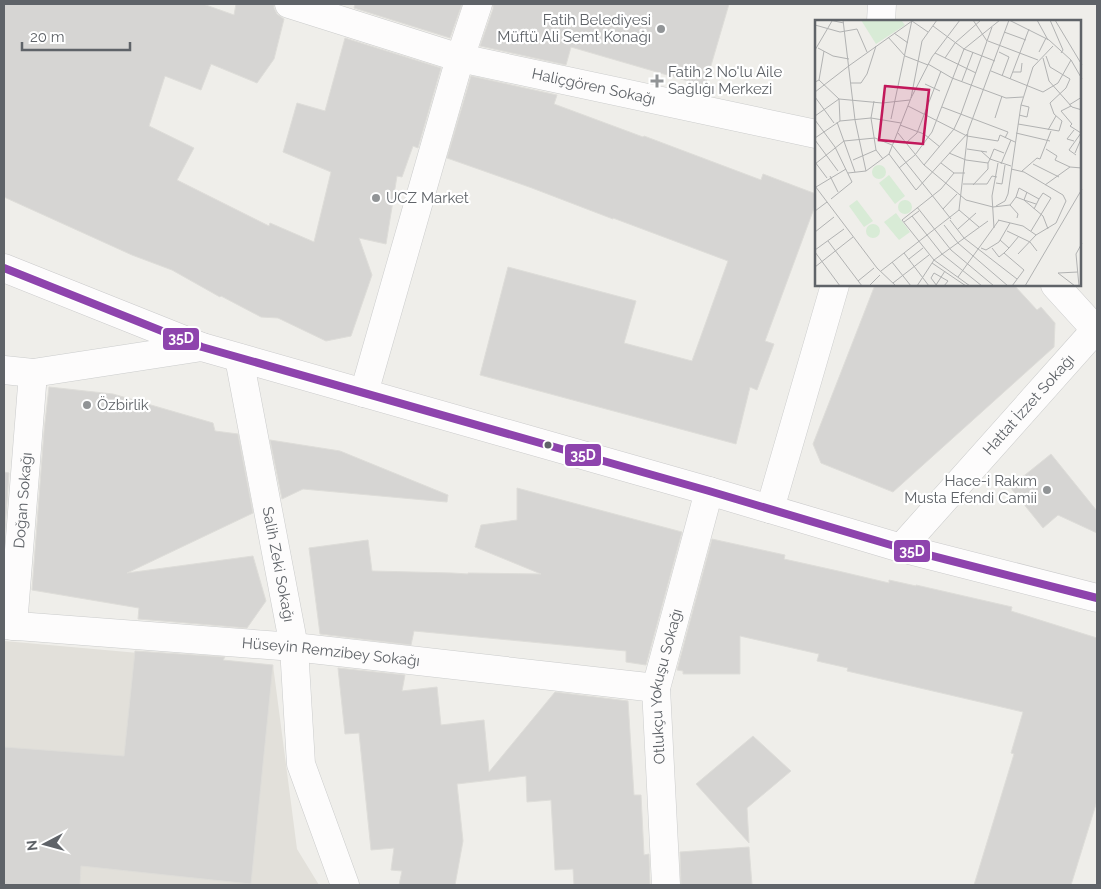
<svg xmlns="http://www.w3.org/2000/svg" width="1101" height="889" viewBox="0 0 1101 889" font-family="Raleway,sans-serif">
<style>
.education{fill:#e2e0da}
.building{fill:#d6d5d3;stroke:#deddd9}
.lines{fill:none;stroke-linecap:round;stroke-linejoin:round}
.minor-casing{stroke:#cbcccc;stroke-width:29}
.secondary-casing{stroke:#cacacb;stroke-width:29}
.minor{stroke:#fdfcfc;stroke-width:28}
.secondary{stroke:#fdfcfc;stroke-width:28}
.bus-1-casing{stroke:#fff;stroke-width:11}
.bus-1{stroke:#8e44ad;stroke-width:8}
.poi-dot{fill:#919496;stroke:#fff;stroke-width:2}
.bus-dot{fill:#5f6368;stroke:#fff;stroke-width:2}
.labels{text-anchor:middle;stroke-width:4.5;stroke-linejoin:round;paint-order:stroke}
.poi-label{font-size:15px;fill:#5f6368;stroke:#fff;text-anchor:start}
.street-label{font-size:15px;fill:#5f6368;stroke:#fff}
.inset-road{fill:none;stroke:#b1b2b2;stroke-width:1}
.view{fill:#c2185b;fill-opacity:0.15;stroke:#c2185b;stroke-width:2.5}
.inset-edge{fill:none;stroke:#5f6368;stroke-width:2.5}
.line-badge{stroke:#fff;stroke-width:2}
.badge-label{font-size:14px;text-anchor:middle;font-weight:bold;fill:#fff}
</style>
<rect width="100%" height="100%" fill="#efeeea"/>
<polygon class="education" points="4,641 273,665 297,849 319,885 4,885"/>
<g class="building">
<polygon points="4,4 203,4 234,15 236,4 274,4 274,8 277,14 284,19 274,59 257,83 211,64 201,90 165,76 149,126 194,148 177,180 269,226 270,223 314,242 331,172 283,152 297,103 325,111 345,38 441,68 418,148 413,146 402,177 397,176 386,244 359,238 372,275 351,336 326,341 278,318 261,317 221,296 220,297 172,270 132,255 4,197"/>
<polygon points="355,4 462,4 450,38 354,8"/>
<polygon points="493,4 729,4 705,86 571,47 566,65 480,46 493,9"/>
<polygon points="471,76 557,95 554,104 643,137 644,136 761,180 763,174 816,194 816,203 765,341 774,344 757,390 750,387 736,444 480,375 508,267 636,301 624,343 692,361 728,261 613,218 613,219 532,188 447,158"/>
<polygon points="875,285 1014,285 1037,310 1041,307 1055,323 1054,347 893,492 821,463 813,444"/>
<polygon points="49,387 113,394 213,423 215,431 238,434 253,513 127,573 253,556 266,601 247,628 138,619 139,608 32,590 44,431"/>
<polygon points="270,440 340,451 448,495 447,502 303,489 282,499"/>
<polygon points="1051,454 1097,511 1097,533 1058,515 1043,528 1010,487"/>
<polygon points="4,472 9,473 4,545"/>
<polygon points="517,488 682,532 646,665 626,662 626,651 414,631 411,645 320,634 309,548 368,540 372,571 452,573 468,574 468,573 541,574 475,547 481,525 517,520"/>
<polygon points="712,539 785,555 784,559 838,571 889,583 889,580 916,586 916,585 1012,607 1011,611 1097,638 1097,801 1071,885 974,885 1014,754 1011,753 1023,712 847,671 848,668 817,661 819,654 740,636 740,674 683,674 683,671 677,670"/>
<polygon points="135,651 225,657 223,660 273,665 251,884 81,866 80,885 4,885 4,747 124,756"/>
<polygon points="338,668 405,675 402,691 437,687 441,725 484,720 489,772 555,692 628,701 634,795 641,795 644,855 649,854 650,885 574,885 573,869 555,870 551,800 527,802 526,776 457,784 463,841 455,885 399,885 402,871 391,870 394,848 371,850 359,733 345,734"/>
<polygon points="753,736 791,771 747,808 749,843 696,784"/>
<polygon points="749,847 752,885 681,885 680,852"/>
</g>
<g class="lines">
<g class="minor-casing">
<g id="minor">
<path id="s1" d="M289 4 460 58 816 134"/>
<polyline points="881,21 882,4"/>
<polyline points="1055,285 1095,329"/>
<path id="s2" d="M239 358 294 647 301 764 345 885"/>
<polyline points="4,370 33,373 202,347"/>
<polyline points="364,393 460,58 478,4"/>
<polyline points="770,509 835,285"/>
<path id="s3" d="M901 548 1097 328"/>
<path id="s4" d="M4 625 294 647 656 688"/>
<path id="s5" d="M13 626 33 373"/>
<path id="s6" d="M666 885 656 688 709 491"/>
</g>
</g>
<g class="secondary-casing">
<polyline id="secondary" points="4,268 202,347 709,491 901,548 1097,598"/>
</g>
<use href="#minor" class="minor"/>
<use href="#secondary" class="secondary"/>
<g class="bus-1-casing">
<polyline id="bus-1" points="4,268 202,347 709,491 901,548 1097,598"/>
</g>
<use href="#bus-1" class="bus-1"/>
</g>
<g class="poi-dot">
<circle cx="661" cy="29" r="5"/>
<path d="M654.5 73.5h5v5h5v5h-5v5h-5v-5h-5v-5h5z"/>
<circle cx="376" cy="198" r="5"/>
<circle cx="87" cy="405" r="5"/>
<circle cx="1047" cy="490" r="5"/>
</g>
<circle class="bus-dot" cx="548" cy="445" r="4.5"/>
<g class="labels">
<g class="poi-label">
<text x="651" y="25" text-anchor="end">Fatih Belediyesi<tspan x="651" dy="17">Müftü Ali Semt Konağı</tspan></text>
<text x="668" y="77">Fatih 2 No'lu Aile<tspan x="668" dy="17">Sağlığı Merkezi</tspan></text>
<text x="386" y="203">UCZ Market</text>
<text x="97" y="410">Özbirlik</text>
<text x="1037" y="486" text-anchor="end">Hace-i Rakım<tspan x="1037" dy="17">Musta Efendi Camii</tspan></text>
</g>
<g class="street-label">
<text dy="5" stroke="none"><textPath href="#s1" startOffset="316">Haliçgören Sokağı</textPath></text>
<text dy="5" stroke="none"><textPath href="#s3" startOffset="192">Hattat İzzet Sokağı</textPath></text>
<text dy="5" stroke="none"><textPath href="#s5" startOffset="126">Doğan Sokağı</textPath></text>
<text dy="5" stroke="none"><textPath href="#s2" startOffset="210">Salih Zeki Sokağı</textPath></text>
<text dy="5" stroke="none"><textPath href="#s4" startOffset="328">Hüseyin Remzibey Sokağı</textPath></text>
<text dy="5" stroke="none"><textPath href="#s6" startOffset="200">Otlukçu Yokuşu Sokağı</textPath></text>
</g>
</g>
<g transform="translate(815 20)">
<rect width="266" height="266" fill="#efeeea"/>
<path d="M46 0H86L90 5 61 24ZM57 152a7 7 0 1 1 14 0a7 7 0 1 1-14 0ZM74 155 90 176 80 184 64 163ZM83 187a7 7 0 1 1 14 0a7 7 0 1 1-14 0ZM42 180 58 201 49 207 34 186ZM81 193 95 212 84 220 69 202ZM51 211a7 7 0 1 1 14 0a7 7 0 1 1-14 0Z" fill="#d8ebd6"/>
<path class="inset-road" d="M14 0 29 3M28 0 40 100 51 151 33 153M158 0 172 21M194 0 234 20 256 40 267 59M222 0 233 20M235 0 248 30 246 33M240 0 267 45M97 1 113 12M0 5 25 12 42 9 52 32M118 6 149 29 180 41M189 12 211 20M79 13 93 23M73 17 90 36 113 45M173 21 223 40M3 28 18 36 34 39M0 30 17 1M184 32 194 37 187 56M224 32 231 18M120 33 161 53M231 36 235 47 255 59 251 68 235 83 239 94 247 101M130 38 140 23 166 0M228 38 234 61 257 87 267 90M113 44 137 58 191 78 208 77M35 45 97 1M176 51 228 72 243 63 256 40M198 52H206L207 43M195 59 214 9M4 60 24 79 67 83 95 80M147 61 158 32M0 62 4 60 9 31M36 63H46L52 54 61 26M110 64 125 71M0 72 35 45M0 77 19 103M96 78 107 21 122 0M24 79 25 101M59 81 56 98 61 130 68 139M254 85 267 77M93 86 152 116 183 121 185 115 200 122M256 86 246 91 257 104 255 106 266 113 254 130 261 135M127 87 193 112 190 118M204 95 212 97 214 87 206 85M0 96 24 79M180 98 187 76M76 99 97 0M0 100 20 127 37 162 16 179M22 102 40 152M203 104 244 111 247 101M85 105 109 114 125 127M233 110 241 96M83 113 109 145 151 180 178 187 195 185 201 177 209 180 228 196 233 209M201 113 235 121M0 118 25 101 56 98 86 103M0 120 23 151M259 121 252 119 259 110M92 122 102 113 126 51M152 129 172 132M231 129 242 136 240 140 255 147M166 131 175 139 179 129 189 133M134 133 151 140 173 143 175 139 196 146M260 133 266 119M74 134 101 170 152 114M38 140 61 130M0 142 12 158M126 143 139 153H150M0 144 29 121 60 118 77 125 136 199M186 144 196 120M218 144 244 157M109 145 139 109 146 94 177 7M84 148 100 135 117 112 149 29 185 0M196 149 209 152 248 175 251 181 241 203M51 151 74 134 96 78 117 37 145 0M207 151 222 138 225 139 236 111M139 153 126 169 87 200 119 240 155 266M15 156 23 172M181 163 187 164 190 145M148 164H172L177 156 182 157M158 165 173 149V143M230 165 255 147 267 148M0 166 62 248 81 266M1 167 31 149M212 172 209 180 221 184M201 177 204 168 224 179 219 189M195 185 203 194 202 198M181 186 190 181 193 174 206 85 218 47 238 26M102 187 136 230 179 266M128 189 142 174M144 190 153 111 194 0M144 190 164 207M0 191 12 182M97 196 127 234 167 266M135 200 149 218 202 259M183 200 208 206 221 215M89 202 104 191M129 205 143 223 193 266M179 208 177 176 183 143M143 209 161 193M192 211 215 222 222 231M216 211 236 178 228 173 224 179M0 212 19 197M13 221 47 266M166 228 171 230 184 222 195 203M177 228 184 237 189 233 194 228 185 220M194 228 204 216M0 230 29 209M0 232 25 266M89 233 114 266M189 233 209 250 197 266M203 234 221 215 241 203M94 239 108 228M77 242 96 266M117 243 151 266M0 247 38 217M66 251 144 190M243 253 260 266M243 253 263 252M143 257 184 200M43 261 59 248M78 263 114 235M121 265 130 251M54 266 65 255M102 266 119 240 173 201M122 266 116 258 119 253 133 261 129 266M210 266 267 169M264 266 261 234 267 223"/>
<path class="view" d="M70 66 114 70 108 124 64 120Z"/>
<rect width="266" height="266" class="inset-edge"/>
</g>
<g class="line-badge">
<rect x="162" y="327" width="38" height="24" rx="5" fill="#8e44ad"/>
<rect x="564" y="443" width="38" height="24" rx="5" fill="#8e44ad"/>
<rect x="893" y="539" width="38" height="24" rx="5" fill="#8e44ad"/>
</g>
<g class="badge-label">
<text x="181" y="343">35D</text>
<text x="583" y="460">35D</text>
<text x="912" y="556">35D</text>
</g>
<rect width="1101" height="889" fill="none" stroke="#5f6368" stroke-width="10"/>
<g transform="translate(45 844) rotate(264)" stroke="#ffffff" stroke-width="4" paint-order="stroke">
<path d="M0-4L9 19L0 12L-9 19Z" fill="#5f6368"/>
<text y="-8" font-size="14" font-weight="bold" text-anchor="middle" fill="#5f6368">N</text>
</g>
<path d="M22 42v8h108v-8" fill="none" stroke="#5f6368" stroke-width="2.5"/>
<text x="30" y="42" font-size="15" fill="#5f6368" stroke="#ffffff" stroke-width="4" paint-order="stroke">20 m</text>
</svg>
